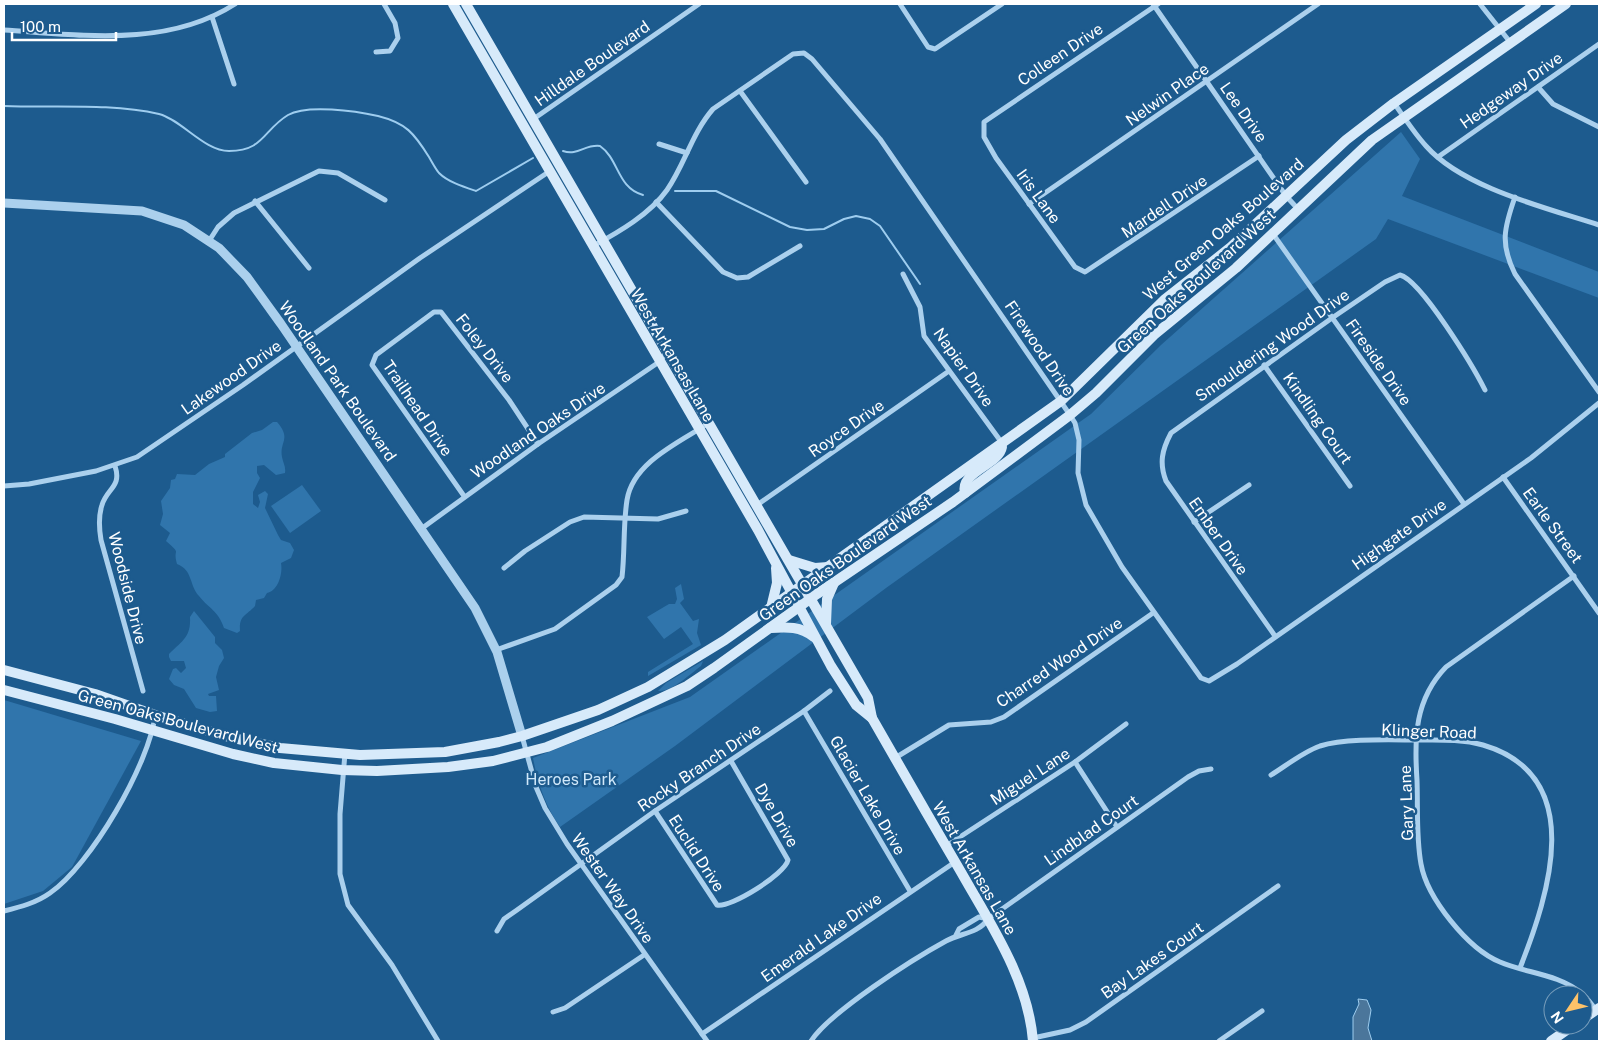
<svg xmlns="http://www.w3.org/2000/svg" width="1603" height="1045" viewBox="0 0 1603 1045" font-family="'Public Sans',sans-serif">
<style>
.green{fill:#3075ac}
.water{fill:#4b769b;stroke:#9ecdef}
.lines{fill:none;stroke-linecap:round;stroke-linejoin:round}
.stream{stroke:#9ecdef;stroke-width:2}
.minor{stroke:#abd0ed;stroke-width:5}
.tertiary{stroke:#abd0ed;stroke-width:9}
.secondary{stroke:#d7eafa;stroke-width:10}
.labels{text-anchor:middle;stroke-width:5;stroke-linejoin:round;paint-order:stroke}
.street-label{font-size:16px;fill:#fff;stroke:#1d5b8e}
.park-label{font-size:16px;fill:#d0e8fa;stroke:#1d5b8e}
</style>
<rect width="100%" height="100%" fill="#1d5b8e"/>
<g class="green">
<path d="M1401 132 1420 159 1402 196 1599 272V298L1388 219 1376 239 886 588 675 746 560 827C545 805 538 784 533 758L690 697 1091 414 1161 345Z"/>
<path d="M273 422H277C292 439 279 442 282 457 283 463 286 466 285 473L276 475 264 465 257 466V473L260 478 253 492V504L258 508 260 502 258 495 265 491 268 494 265 508 278 535 281 540 290 543 294 550 291 558 281 563C283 574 278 591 267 593L264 598 256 600 255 606C246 616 239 615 240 631L237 633 224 628C218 610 209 609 199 596 189 585 193 570 177 564 172 547 183 556 166 541L170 533 160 525 163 514 161 501 170 488 171 480 175 479 177 474 195 475 209 464 225 457V454L252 433 262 430Z"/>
<polygon points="302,485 321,511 290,533 271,506"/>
<polygon points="681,584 684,599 680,603 693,621 699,619 697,633 701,645 648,676 648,672 693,644 681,627 664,639 647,617 669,604 675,604 677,599 675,588"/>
<path d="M194 611 215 637V643L222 650 224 658 219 666 216 677 219 690 208 694 209 696H216L217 711 210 712 196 708 184 689 174 685 169 679 173 669 176 668 181 673 186 668 184 661H171L169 657V654C183 640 191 637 190 617Z"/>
<path d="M703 661 701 666C690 674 672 692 658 691L666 683Z"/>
<polygon points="4,700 141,741 72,867 43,891 4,904"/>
</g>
<polygon class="water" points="1358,999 1367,1000 1371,1010 1368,1028 1372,1041 1353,1041 1353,1017 1359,1004"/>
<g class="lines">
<g class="stream">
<path d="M4 106C54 108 110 103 159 114 182 120 204 151 229 151 264 151 263 130 288 115 307 104 356 111 378 116 406 123 414 133 429 157 432 162 435 168 439 173 448 182 464 187 476 191L533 158"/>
<path d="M563 151C578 156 585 144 600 146 619 159 617 188 643 195"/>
<polyline points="675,191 716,191 790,227 807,230 824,229 844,219 856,216 870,219 880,226 920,284"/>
</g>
<g class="minor">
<polyline points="900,4 928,47 935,49 1002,4"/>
<polyline points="1153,4 1286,196 1298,209"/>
<polyline points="1158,4 984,122 984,137 996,158 1075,267 1085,272 1259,156"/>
<polyline points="1480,4 1510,42"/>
<polyline points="212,17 234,84"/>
<path d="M4 30C81 35 167 48 235 4"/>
<polyline points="376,52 390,51 398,38 395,23 384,4"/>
<polyline points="1538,87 1553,104 1599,127"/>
<polyline points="740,91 806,182"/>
<path d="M1394 103C1404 117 1414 133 1426 146 1463 188 1547 208 1599 225"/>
<polyline points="532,120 699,4"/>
<polyline points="659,144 687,153"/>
<polyline points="1438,157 1599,44"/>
<path d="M1515 197C1504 228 1500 244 1515 274L1599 392"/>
<polyline points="255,201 309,268"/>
<polyline points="656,202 723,272 737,278 748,277 800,246"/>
<polyline points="1029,204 1318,4"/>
<polyline points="1273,234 1464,504"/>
<polyline points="209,241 218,227 234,213 319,171 338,173 385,200"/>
<path d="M593 246C619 232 650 214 667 190 685 164 692 133 713 109L793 54 804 53 812 59 880 139 1070 415 1075 423 1079 440 1078 473 1086 505 1122 567 1201 678 1209 681 1237 664 1531 458 1599 403"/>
<polyline points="903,274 920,307 924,336 1002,443"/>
<polyline points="1264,365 1350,486"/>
<path d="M115 466C122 487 107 488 102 505 98 517 99 528 101 540L143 691"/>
<polyline points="1503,477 1599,613"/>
<polyline points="4,486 29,484 96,471 137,457 243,385 420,258 550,171"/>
<polyline points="464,496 372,365 376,355 434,312 441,312 509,400 538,444"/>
<polyline points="757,505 949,371"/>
<polyline points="1194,522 1249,485"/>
<polyline points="421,529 538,444 659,362 667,352"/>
<polyline points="504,568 525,551 570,522 584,517 658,519 686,511"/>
<path d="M1574 576 1446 667C1415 699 1414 737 1417 780 1418 807 1416 837 1421 864 1427 898 1468 949 1500 962 1525 973 1559 974 1581 993 1587 997 1591 1004 1596 1010"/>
<path d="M1275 636 1166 481C1159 463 1162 450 1171 433L1332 318 1385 282 1400 275C1421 280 1474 368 1485 390"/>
<path d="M496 650 555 629 616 585 622 577C625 552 623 525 627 500 633 462 680 442 709 423"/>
<polyline points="804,711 910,891"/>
<polyline points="522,736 536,787 545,808 567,844 707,1041"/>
<polyline points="345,753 340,814 340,874 348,905 392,965 438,1041"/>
<polyline points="895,758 949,725 991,722 1004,717 1153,613"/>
<polyline points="1075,762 1117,827"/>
<path d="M1271 775C1287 765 1303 752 1320 746 1346 738 1391 740 1419 740 1439 740 1462 739 1483 745 1588 776 1549 894 1520 968"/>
<path d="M655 811 717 905C731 908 785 874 788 860L731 761"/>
<polyline points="946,846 1075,762 1126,724"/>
<path d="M4 911C20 907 36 903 50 893 90 866 150 763 155 715"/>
<polyline points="497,931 504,919 517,910 655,811 804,711 830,691"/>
<polyline points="956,935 959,929 979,917 988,919"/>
<polyline points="553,1012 565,1008 644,955"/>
<polyline points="702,1034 955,862"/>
<polyline points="1033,1038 1070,1030 1086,1022 1278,886"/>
<path d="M811 1041C830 1012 913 959 946 941 960 933 978 934 988 919L1188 777 1199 771 1211 769"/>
<polyline points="1219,1041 1262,1011"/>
</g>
<polyline class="tertiary" points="4,203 142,211 184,225 219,248 247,277 281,324 475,608 497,652 522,736"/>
<g class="secondary">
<polyline points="453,4 758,530 831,666 856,705 872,718"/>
<path d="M466 4 868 698 872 718C901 769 931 821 961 872 991 925 1028 979 1033 1041"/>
<path d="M965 493C959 472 999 465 1002 447"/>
<polyline points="789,560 815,568 828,567"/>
<polyline points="771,608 777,583 776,568"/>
<polyline points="826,624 827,599 834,583"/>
<path d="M770 628C787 627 800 626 814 637"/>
<polyline points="4,670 95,694 155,715 229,737 280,748 360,755 445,752 499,742 522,736 598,710 648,687 725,640 1061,401 1164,300 1231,247 1346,140 1394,103 1536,4"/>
<polyline points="4,690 115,719 233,754 274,763 342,770 377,771 448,767 493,761 547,747 612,721 687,686 714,668 817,594 953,502 1070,415 1096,393 1154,335 1236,268 1372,140 1566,4"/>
<polyline points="1583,1019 1599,1008"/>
<polyline points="1551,1041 1574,1025"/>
</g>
</g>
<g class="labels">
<g class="street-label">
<text transform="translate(1060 54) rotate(-34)" y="6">Colleen Drive</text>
<text transform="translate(592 63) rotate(-35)" y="6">Hilldale Boulevard</text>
<text transform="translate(1511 90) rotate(-35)" y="6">Hedgeway Drive</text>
<text transform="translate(1167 94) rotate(-35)" y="6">Nelwin Place</text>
<text transform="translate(1244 112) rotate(55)" y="6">Lee Drive</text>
<text transform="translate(1039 196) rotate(54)" y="6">Iris Lane</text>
<text transform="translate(1164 206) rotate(-34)" y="6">Mardell Drive</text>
<text transform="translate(1223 229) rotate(-41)" y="6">West Green Oaks Boulevard</text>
<text transform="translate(1196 281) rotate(-42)" y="6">Green Oaks Boulevard West</text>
<text transform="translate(1272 345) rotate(-35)" y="6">Smouldering Wood Drive</text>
<text transform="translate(485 348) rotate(52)" y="6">Foley Drive</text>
<text transform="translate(1040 348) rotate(56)" y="6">Firewood Drive</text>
<text transform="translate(673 355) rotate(60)" y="6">West Arkansas Lane</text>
<text transform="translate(1379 362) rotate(55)" y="6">Fireside Drive</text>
<text transform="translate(964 367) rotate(55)" y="6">Napier Drive</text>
<text transform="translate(231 377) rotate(-35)" y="6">Lakewood Drive</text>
<text transform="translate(338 381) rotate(55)" y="6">Woodland Park Boulevard</text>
<text transform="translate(418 408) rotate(56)" y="6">Trailhead Drive</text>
<text transform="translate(1318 418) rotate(55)" y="6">Kindling Court</text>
<text transform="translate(846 428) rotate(-35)" y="6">Royce Drive</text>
<text transform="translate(538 430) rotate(-34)" y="6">Woodland Oaks Drive</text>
<text transform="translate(1553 525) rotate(54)" y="6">Earle Street</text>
<text transform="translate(1399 534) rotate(-35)" y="6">Highgate Drive</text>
<text transform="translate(1219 536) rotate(55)" y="6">Ember Drive</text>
<text transform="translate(845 558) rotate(-35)" y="6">Green Oaks Boulevard West</text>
<text transform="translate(128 588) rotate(76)" y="6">Woodside Drive</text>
<text transform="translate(1059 662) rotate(-34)" y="6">Charred Wood Drive</text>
<text transform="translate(178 721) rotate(15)" y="6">Green Oaks Boulevard West</text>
<text transform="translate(1429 731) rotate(2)" y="6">Klinger Road</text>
<text transform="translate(699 767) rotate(-34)" y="6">Rocky Branch Drive</text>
<text transform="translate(1030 776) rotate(-33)" y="6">Miguel Lane</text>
<text transform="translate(868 795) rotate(60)" y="6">Glacier Lake Drive</text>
<text transform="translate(1406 803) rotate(-92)" y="6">Gary Lane</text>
<text transform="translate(777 815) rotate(60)" y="6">Dye Drive</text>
<text transform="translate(1091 830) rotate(-35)" y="6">Lindblad Court</text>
<text transform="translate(697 853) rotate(57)" y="6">Euclid Drive</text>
<text transform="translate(975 868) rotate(60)" y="6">West Arkansas Lane</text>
<text transform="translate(613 888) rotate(55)" y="6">Wester Way Drive</text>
<text transform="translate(821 937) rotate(-35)" y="6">Emerald Lake Drive</text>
<text transform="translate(1152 960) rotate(-35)" y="6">Bay Lakes Court</text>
</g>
<g class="park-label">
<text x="571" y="785">Heroes Park</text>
</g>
</g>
<rect width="1603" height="1045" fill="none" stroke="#ffffff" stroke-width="10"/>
<g transform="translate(1568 1010) rotate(235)"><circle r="24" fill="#1d5b8e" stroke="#779dbb"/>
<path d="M0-4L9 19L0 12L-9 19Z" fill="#fdc269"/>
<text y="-8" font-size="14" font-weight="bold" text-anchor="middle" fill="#ffffff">N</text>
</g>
<path d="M12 32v8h104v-8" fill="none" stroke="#ffffff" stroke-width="2.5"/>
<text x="20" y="32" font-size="15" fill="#ffffff" stroke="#1d5b8e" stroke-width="4" paint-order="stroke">100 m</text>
</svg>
